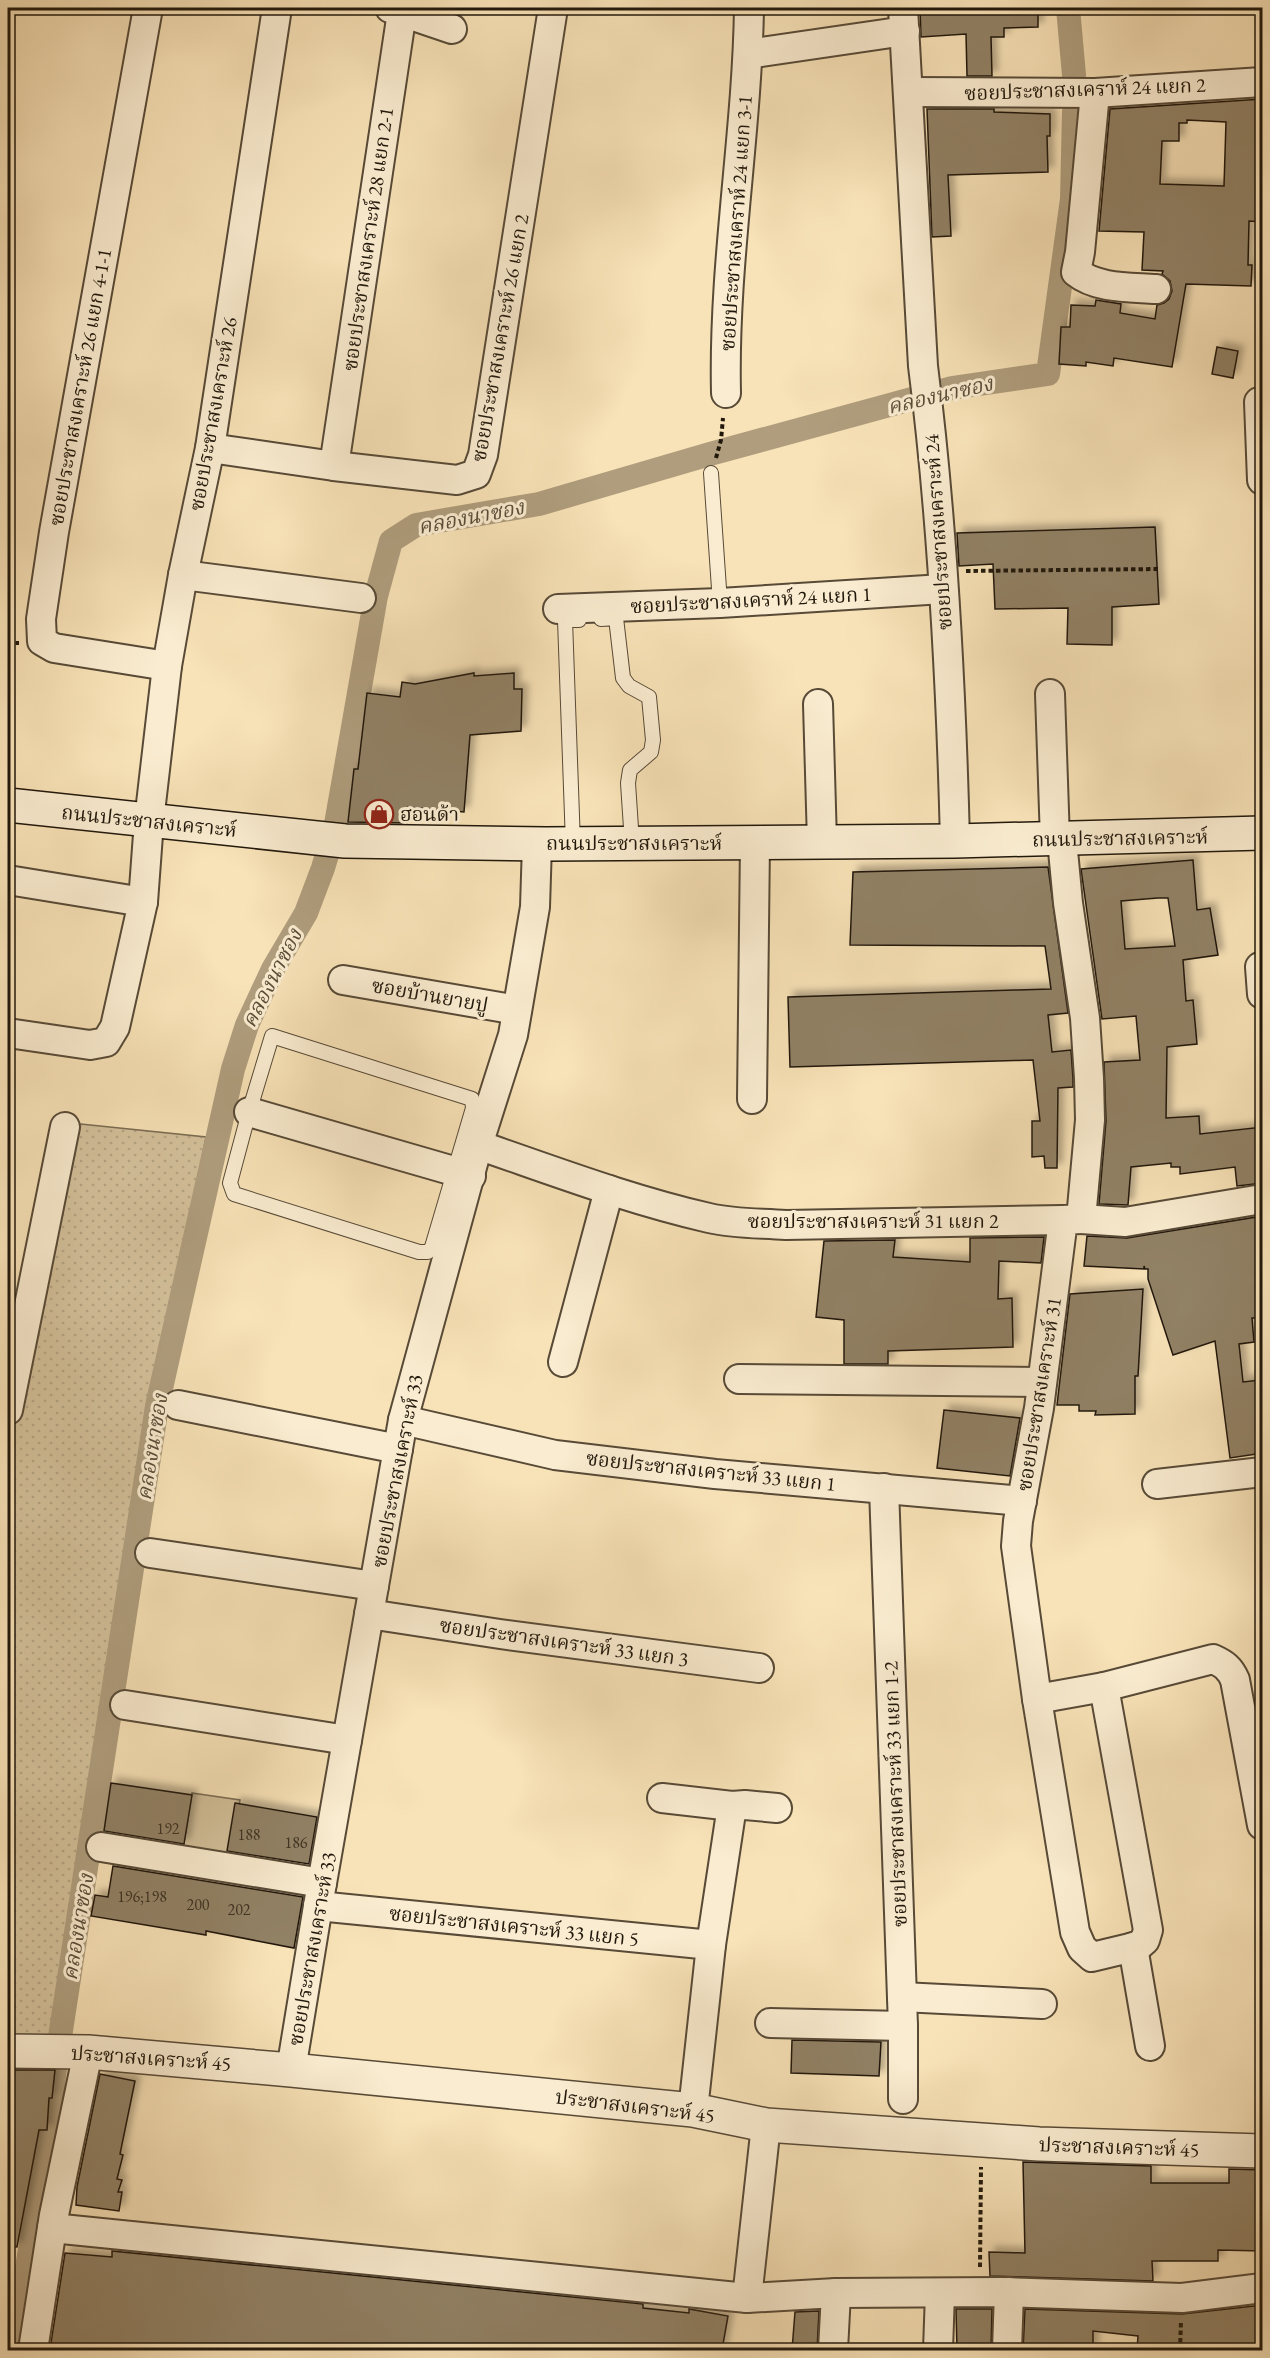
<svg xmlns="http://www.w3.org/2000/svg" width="1270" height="2358" viewBox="0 0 1270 2358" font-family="'EB Garamond','Noto Serif Thai',serif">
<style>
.grass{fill:url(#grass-dots);stroke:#7a6c53;stroke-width:1.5}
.garden{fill:#d3c09a;stroke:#7a6c53;stroke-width:1.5}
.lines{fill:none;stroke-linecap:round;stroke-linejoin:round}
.canal{stroke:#af9d7d;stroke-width:24}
.building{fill:#918165;stroke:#21180c;stroke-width:1.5;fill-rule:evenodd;filter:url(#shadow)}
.service-casing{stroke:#574a37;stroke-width:16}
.minor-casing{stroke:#574a37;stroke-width:32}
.tertiary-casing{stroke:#574a37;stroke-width:36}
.secondary-casing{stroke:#21180c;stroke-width:36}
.path{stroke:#21180c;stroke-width:4;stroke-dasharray:4.5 3;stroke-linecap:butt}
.service{stroke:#faecd0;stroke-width:14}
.minor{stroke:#faecd0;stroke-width:28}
.tertiary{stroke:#faecd0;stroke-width:33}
.secondary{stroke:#faecd0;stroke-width:33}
.labels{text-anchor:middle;stroke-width:6;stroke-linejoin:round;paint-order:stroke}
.number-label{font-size:16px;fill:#3d3222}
.street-label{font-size:20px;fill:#21180c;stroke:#faecd0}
.poi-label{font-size:20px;fill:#21180c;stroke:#faecd0;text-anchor:start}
.water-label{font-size:21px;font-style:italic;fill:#5a4d39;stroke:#faecd0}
</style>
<defs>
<pattern id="grass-dots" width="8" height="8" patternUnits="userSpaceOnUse" patternTransform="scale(1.5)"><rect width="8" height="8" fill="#d3c09a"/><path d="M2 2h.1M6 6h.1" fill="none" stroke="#b5a484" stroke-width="1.8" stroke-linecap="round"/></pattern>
<filter id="shadow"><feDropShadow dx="5.5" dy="-5.5" stdDeviation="3" flood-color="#0004"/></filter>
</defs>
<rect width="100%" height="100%" fill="#f8e2b7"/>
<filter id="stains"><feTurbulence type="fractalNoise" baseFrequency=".00333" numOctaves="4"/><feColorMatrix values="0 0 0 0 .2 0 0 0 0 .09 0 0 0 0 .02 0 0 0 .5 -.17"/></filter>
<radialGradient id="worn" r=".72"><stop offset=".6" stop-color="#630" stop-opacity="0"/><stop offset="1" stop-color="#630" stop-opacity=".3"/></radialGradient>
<polygon class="grass" points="71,1123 206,1137 109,1646 54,2039 8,2038 8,1442"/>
<polygon class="garden" points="192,1793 240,1800 230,1863 182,1855"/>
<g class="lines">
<g class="canal">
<polyline points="1068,8 1074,75"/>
<polyline points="14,2350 48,2136 54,2076 157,1406 233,1069 247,1025 273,969 306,913 323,868 336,824 376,596 391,541 416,525 539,504 710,454 952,388 1048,374 1072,199 1074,112"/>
</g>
</g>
<g class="building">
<polygon points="920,8 1038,8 1038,27 1004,28 1004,37 991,37 992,76 967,76 966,34 921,37"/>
<path d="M1263 99V222L1249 221 1248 265H1252L1251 286 1186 284 1172 367 1114 358 1113 366 1086 362V366L1059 364 1061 327H1070L1071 305 1095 306 1096 300 1121 304 1120 313 1155 319 1157 305 1164 303 1169 299 1172 291 1170 281 1162 274 1163 271 1142 270 1144 232 1099 231 1110 109ZM1187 120 1226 122 1224 186 1160 184 1162 141H1179V123H1187Z"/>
<polygon points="927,109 994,109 994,112 1050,114 1050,136 1047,136 1048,172 948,175 951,236 932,237"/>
<polygon points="1217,347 1238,351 1233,378 1212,374"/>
<polygon points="1155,527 1159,604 1112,607 1112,645 1067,644 1068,608 995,609 993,564 959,566 957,533"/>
<polygon points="474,673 474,676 514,673 514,689 522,689 521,731 470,735 464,812 408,807 407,823 348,822 354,769 358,769 367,693 400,697 402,682 415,684"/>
<path d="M1193 860 1197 910 1210 908 1218 955 1183 960 1186 1001 1193 1000 1197 1044 1167 1047 1166 1118 1199 1116 1200 1134 1263 1127V1183L1237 1186 1235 1167 1180 1174V1167H1171V1163L1131 1167 1128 1205 1099 1204 1106 1121 1104 1062 1140 1060 1136 1016 1102 1019 1081 869ZM1158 898H1168L1175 946 1125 949 1121 901Z"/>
<polygon points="1048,867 1068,1013 1048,1015 1052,1052 1071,1050 1073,1079 1073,1087 1058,1088 1057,1168 1045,1168 1044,1156 1032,1157 1032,1121 1040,1121 1033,1060 790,1067 788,997 1051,989 1045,946 850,945 853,872"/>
<polygon points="1263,1216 1263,1318 1252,1318 1254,1342 1239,1344 1243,1382 1260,1380 1263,1397 1263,1453 1230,1458 1215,1341 1173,1355 1148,1279 1148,1269 1145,1269 1144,1266 1144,1269 1084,1266 1087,1236 1127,1238"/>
<polygon points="1044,1237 1041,1263 999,1261 998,1299 1012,1298 1013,1347 888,1351 888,1364 844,1364 844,1320 816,1317 824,1241 895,1240 893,1257 970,1262 970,1238"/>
<polygon points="1143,1289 1138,1376 1135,1376 1135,1414 1095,1415 1096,1411 1079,1411 1079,1405 1057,1405 1070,1294"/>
<polygon points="944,1410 1020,1418 1010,1476 937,1468"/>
<polygon points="111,1783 192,1795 184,1844 104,1831"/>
<polygon points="235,1803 317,1817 309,1864 227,1851"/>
<polygon points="113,1866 303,1897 294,1948 206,1931 206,1935 91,1916 95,1895 108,1897"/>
<polygon points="792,2040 881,2042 879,2076 791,2073"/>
<polygon points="8,2070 55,2070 52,2098 49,2098 47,2130 39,2130 17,2247 8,2246"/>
<polygon points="100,2074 135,2081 120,2154 123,2155 117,2179 122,2180 118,2192 122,2192 119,2211 76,2205 77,2187"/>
<polygon points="1023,2162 1151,2166 1151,2183 1229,2183 1229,2169 1263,2170 1263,2251 1218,2250 1218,2261 1152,2261 1153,2281 990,2276 989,2252 1025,2253"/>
<polygon points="112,2251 643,2304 643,2308 689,2313 689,2309 728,2316 722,2350 76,2350 51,2343 65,2253 112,2257"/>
<polygon points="1263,2305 1263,2350 1137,2350 1138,2336 1093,2331 1093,2350 1023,2350 1025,2309 1182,2314"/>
<polygon points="956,2309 992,2309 991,2350 957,2350"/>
<polygon points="819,2311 817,2350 792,2350 795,2312"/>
</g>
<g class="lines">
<g class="service-casing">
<g id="service">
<polyline points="711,473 720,603"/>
<polyline points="601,619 616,618 623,678 629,686 649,697 653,740 651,752 630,770 628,783 632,843"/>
<polyline points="573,844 565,620 579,620"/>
<polygon points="272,1036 472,1099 473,1108 432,1247 428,1252 419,1252 234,1194 230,1183 249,1112"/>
</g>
</g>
<g class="minor-casing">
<g id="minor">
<polyline points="148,8 54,532 41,619 42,641 54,648 167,666"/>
<polyline points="390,8 452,29"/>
<path d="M903 8 923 366C943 523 951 683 955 841"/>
<polyline points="748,54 905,31"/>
<polyline points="908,92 1095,93 1262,82"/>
<path d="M1095 93 1080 252 1076 272C1097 289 1131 287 1156 289"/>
<path d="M726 393C723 264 747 136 749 8"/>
<polyline points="1259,402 1262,480"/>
<polyline points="210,448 334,466 457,480 476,474 483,455 553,8"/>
<polyline points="334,466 402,12"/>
<polyline points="183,575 361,598"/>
<polyline points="558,609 720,603 943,589"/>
<polyline points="1050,694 1055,840"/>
<polyline points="818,704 822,842"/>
<polyline points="1062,840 1068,903 1085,1018 1089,1078 1090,1120 1081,1219 1063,1220 1039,1408 1018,1521 1016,1546 1037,1699 1075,1932 1082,1948 1092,1957 1138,1946 1145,1940 1148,1930 1104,1687"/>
<polyline points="8,880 143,902"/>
<polyline points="1260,967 1262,994"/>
<polyline points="343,980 517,1010"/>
<polyline points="8,1033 90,1045 106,1042 115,1027 143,902 149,821 167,666 183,575 210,448 277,8"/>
<polyline points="752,1099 755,842"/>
<polyline points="249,1112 471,1176"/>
<path d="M478 1145C554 1171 630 1200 709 1218 734 1224 760 1223 786 1225L1063 1220"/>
<polyline points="1081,1219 1125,1222 1262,1199"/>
<polyline points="563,1362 609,1190"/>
<polyline points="739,1379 1042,1382"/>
<polyline points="178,1405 398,1449"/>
<polyline points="8,1410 65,1127"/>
<polyline points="403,1420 555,1455 715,1474 1022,1501"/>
<polyline points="1157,1484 1262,1472"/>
<polyline points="884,1488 903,2026 903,2099"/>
<polyline points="150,1553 374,1586"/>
<polyline points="369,1614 500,1634 759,1668"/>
<path d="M1037 1699 1104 1687 1213 1659C1224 1664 1230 1668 1235 1680L1262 1825"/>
<polyline points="125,1705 347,1740"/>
<polyline points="662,1798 732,1806"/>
<polyline points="101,1847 322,1883"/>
<polyline points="318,1906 711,1945 693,2110"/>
<polyline points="711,1945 732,1806 745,1805 777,1808"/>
<polyline points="1133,1947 1150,2046"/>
<polyline points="902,1997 1042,2004"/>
<polyline points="770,2023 903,2026"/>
<polyline points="291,2070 318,1906 403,1420 478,1145 513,1035 535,907 537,844"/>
<polyline points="52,2228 747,2298 836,2293 1001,2292 1182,2298 1262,2288"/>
<polyline points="747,2298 766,2125"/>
<polyline points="33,2350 54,2215 88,2052"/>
<polyline points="833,2350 836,2293"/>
<polyline points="938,2350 940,2293"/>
<polyline points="1007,2350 1009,2292"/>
</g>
</g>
<g class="tertiary-casing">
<polyline id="tertiary" points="8,2051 88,2052 291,2070 693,2110 766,2125 1039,2144 1262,2151"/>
</g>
<g class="secondary-casing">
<polyline id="secondary" points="8,805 345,841 546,844 955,841 1262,833"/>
</g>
<g class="path">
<polyline points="716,458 721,440 723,418"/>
<polyline points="966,571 1158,569"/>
<polyline points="8,643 19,643"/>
<polyline points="980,2267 981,2167"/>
<polyline points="1180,2350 1181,2321"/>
</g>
<use href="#service" class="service"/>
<use href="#minor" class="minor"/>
<use href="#tertiary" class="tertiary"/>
<use href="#secondary" class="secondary"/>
</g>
<defs>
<g id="shop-ring" transform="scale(1.5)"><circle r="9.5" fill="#faecd0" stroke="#8f2418" stroke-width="1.5"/><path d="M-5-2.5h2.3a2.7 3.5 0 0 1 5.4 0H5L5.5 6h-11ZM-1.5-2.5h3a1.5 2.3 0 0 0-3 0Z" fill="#8f2418"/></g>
</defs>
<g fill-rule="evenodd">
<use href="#shop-ring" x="379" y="814"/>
</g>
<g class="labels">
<g class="number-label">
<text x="168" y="1834">192</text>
<text x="249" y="1840">188</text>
<text x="296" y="1848">186</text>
<text x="142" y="1902">196;198</text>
<text x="198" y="1910">200</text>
<text x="239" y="1915">202</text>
</g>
<g class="street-label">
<text transform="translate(1085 89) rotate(-2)" y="7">ซอยประชาสงเคราห์ 24 แยก 2</text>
<text transform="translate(736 223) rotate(-86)" y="7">ซอยประชาสงเคราห์ 24 แยก 3-1</text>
<text transform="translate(368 239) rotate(-82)" y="7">ซอยประชาสงเคราะห์ 28 แยก 2-1</text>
<text transform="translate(500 338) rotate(-80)" y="7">ซอยประชาสงเคราะห์ 26 แยก 2</text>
<text transform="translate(80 387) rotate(-80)" y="7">ซอยประชาสงเคราะห์ 26 แยก 4-1-1</text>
<text transform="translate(213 414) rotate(-80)" y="7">ซอยประชาสงเคราะห์ 26</text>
<text transform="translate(938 532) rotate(-94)" y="7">ซอยประชาสงเคราะห์ 24</text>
<text transform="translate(751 600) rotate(-3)" y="7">ซอยประชาสงเคราห์ 24 แยก 1</text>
<text transform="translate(149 821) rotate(6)" y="7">ถนนประชาสงเคราะห์</text>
<text transform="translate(1120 838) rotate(-1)" y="7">ถนนประชาสงเคราะห์</text>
<text x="634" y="850">ถนนประชาสงเคราะห์</text>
<text transform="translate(430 995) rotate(10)" y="7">ซอยบ้านยายปู</text>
<text x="873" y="1228">ซอยประชาสงเคราะห์ 31 แยก 2</text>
<text transform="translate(1039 1394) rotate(-81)" y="7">ซอยประชาสงเคราะห์ 31</text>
<text transform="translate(397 1471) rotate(-79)" y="7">ซอยประชาสงเคราะห์ 33</text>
<text transform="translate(711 1471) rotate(6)" y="7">ซอยประชาสงเคราะห์ 33 แยก 1</text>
<text transform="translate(564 1642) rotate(8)" y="7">ซอยประชาสงเคราะห์ 33 แยก 3</text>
<text transform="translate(895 1794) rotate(-92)" y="7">ซอยประชาสงเคราะห์ 33 แยก 1-2</text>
<text transform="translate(514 1926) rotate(6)" y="7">ซอยประชาสงเคราะห์ 33 แยก 5</text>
<text transform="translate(312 1949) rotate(-80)" y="7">ซอยประชาสงเคราะห์ 33</text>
<text transform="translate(151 2058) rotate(4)" y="7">ประชาสงเคราะห์ 45</text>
<text transform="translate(635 2106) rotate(7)" y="7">ประชาสงเคราะห์ 45</text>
<text transform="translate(1119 2147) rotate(2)" y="7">ประชาสงเคราะห์ 45</text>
</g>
<g class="poi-label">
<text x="400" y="821">ฮอนด้า</text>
</g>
<g class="water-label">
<text transform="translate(940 395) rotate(-13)" y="7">คลองนาซอง</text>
<text transform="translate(471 517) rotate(-11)" y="7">คลองนาซอง</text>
<text transform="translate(272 978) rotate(-63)" y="7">คลองนาซอง</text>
<text transform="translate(152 1447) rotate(-81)" y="7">คลองนาซอง</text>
<text transform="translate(78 1927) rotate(-81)" y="7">คลองนาซอง</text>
</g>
</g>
<rect width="1270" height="2358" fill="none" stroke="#f8e2b7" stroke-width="30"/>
<rect x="9" y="9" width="1252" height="2340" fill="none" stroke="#21180c" stroke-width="3"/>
<rect x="15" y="15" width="1240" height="2328" fill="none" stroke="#21180c" stroke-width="1.5"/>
<rect width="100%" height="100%" filter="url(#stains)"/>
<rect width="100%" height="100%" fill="url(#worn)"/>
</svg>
